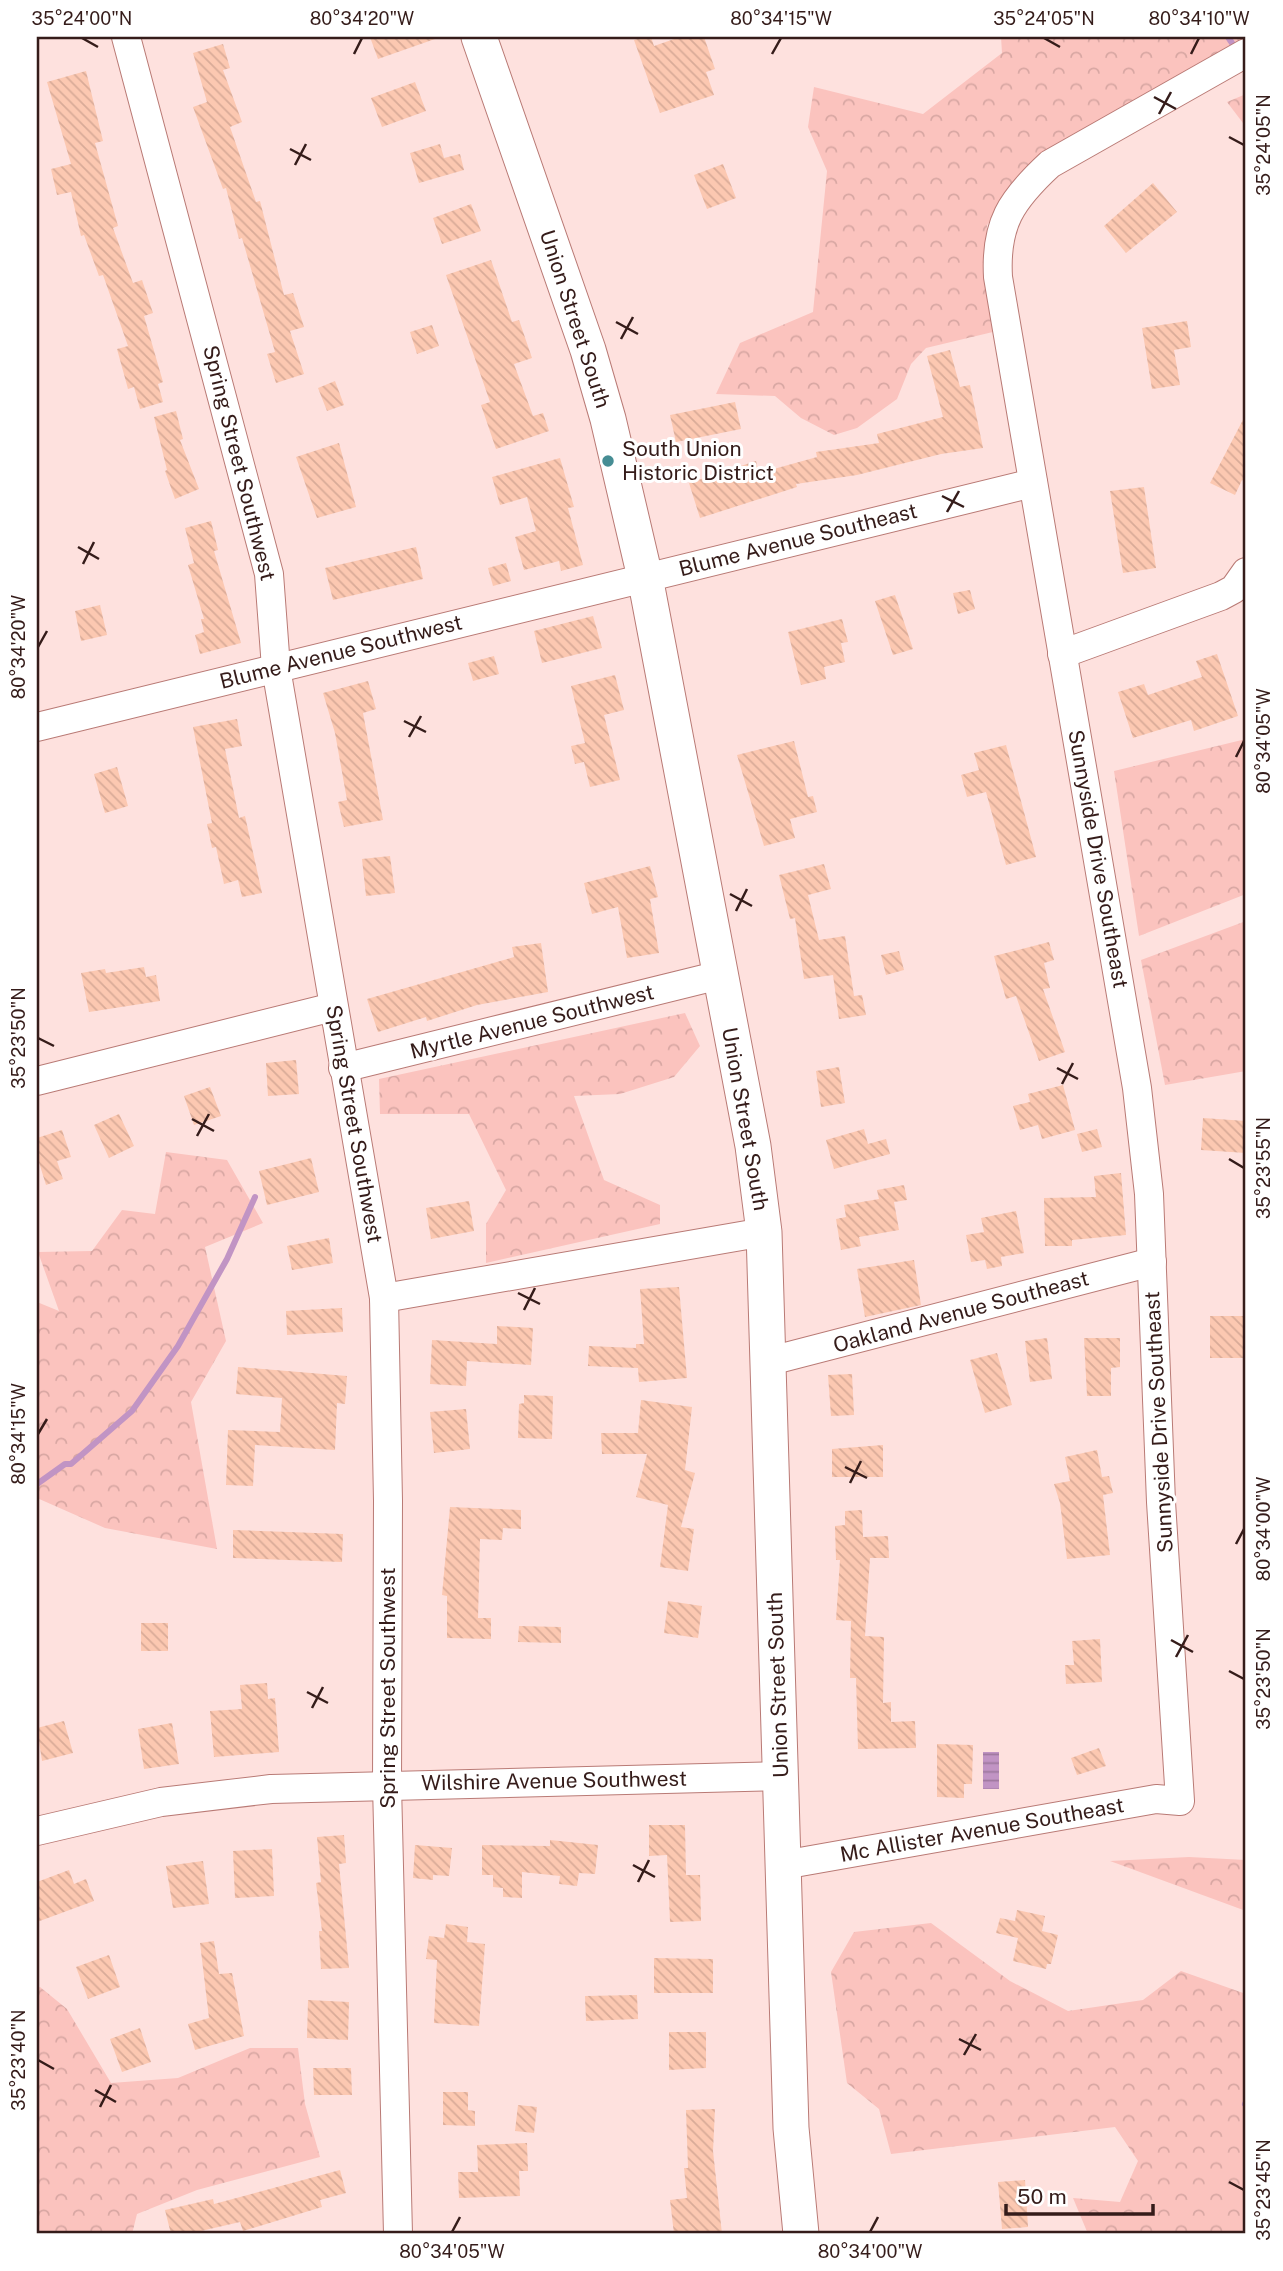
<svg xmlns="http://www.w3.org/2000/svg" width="1283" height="2271" viewBox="0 0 1283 2271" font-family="'Public Sans',sans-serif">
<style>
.forest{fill:url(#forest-crowns)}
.water{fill:url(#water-rules)}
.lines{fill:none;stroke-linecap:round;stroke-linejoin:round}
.stream{stroke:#c194c4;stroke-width:6}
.building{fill:url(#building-back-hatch)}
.minor-casing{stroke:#b97a75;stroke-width:30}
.major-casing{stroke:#b97a75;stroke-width:37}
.minor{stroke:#fff;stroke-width:28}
.major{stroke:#fff;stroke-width:35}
.ticks{fill:none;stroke:#351c1a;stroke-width:2.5}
.poi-dot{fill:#468d94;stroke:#fff;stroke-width:2.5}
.labels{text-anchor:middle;stroke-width:6;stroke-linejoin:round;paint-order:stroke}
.street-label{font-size:21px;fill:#351c1a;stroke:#fff}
.poi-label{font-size:21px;fill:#351c1a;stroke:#fff;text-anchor:start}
.neatline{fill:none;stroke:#351c1a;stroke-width:2.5}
.ticks-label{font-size:18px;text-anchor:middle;fill:#351c1a}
</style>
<defs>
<pattern id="forest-crowns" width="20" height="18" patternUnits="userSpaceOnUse" patternTransform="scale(1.75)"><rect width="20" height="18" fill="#fbc3be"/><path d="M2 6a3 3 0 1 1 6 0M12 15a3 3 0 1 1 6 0" fill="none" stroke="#d8a7a3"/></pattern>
<pattern id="water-rules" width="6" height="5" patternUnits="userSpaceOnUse" patternTransform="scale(1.75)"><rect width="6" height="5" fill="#c194c4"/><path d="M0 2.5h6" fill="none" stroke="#9e789e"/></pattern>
<pattern id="building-back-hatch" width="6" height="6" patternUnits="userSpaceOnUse" patternTransform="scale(1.75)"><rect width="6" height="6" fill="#fcc8b1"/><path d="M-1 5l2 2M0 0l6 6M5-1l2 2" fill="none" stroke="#d9ab98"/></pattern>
</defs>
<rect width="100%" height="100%" fill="#fee1de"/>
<g class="forest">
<polygon points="1001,37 1246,37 1246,41 1034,165 987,225 986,260 997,331 926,348 911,364 897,399 857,428 834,435 801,418 775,396 716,394 740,343 813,312 827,171 808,127 814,87 923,114 1002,53"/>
<polygon points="1246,94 1246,127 1227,102"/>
<polygon points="1246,739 1246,894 1139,936 1114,771"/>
<polygon points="1246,921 1246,1071 1165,1085 1141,960"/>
<polygon points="685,1013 700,1046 674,1077 620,1094 574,1096 604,1180 660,1205 660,1224 486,1263 486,1224 506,1190 469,1114 380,1114 379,1079"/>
<polygon points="166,1152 227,1160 263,1223 205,1247 226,1341 191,1402 217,1549 105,1528 37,1498 37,1302 59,1311 38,1252 92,1251 122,1210 155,1214"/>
<polygon points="1189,1857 1246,1860 1246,1911 1110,1861"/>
<polygon points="931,1923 1010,1981 1068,2011 1143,2000 1181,1971 1246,1994 1246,2234 1088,2234 1073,2198 1120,2202 1138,2161 1115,2127 891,2154 879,2109 847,2083 831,1972 854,1932"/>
<polygon points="40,1987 67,2009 111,2083 178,2078 250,2048 298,2048 305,2104 320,2157 197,2190 137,2214 132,2234 37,2234 37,1988"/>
</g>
<rect class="water" x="983" y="1752" width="16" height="37"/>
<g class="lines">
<g class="stream">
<polyline points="1228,37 1232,43"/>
<polyline points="37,1484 65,1464 71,1464 132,1411 178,1346 227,1259 255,1197"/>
<polyline points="1245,2104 1246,2102"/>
</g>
</g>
<g class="building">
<polygon points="370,37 435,37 435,39 378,59"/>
<polygon points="644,37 651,37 654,46 680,37 704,37 715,69 706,72 714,95 660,113 634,40"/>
<polygon points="223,44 230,68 223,70 242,122 230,127 256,202 260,201 284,295 293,293 304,327 290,331 304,374 276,383 267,354 275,352 242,238 239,239 226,188 223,189 193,107 207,102 193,53"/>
<polygon points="86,71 103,141 95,143 118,226 113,228 133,283 142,280 153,313 144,316 163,382 158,384 163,402 140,409 134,387 128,389 117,349 128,346 103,275 99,276 84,235 81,236 71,192 57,195 51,169 71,164 47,82"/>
<polygon points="415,82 426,111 382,127 371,98"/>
<polygon points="440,144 444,158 460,154 464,170 419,183 410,153"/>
<polygon points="723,164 736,198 707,209 694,175"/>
<polygon points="1153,183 1177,212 1126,253 1104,226"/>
<polygon points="471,204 481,231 442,244 433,218"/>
<polygon points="491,260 512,322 519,320 532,358 514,364 533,416 543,413 549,431 496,449 481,405 490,402 446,275"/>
<polygon points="1187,321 1191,347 1174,350 1180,385 1152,389 1142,328"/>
<polygon points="432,325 439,346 417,354 410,332"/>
<polygon points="950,350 960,387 970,385 983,448 941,454 857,475 796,484 797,487 700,518 689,483 756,461 759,473 817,457 816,452 879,443 877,434 943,417 927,356"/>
<polygon points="335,381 344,405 327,411 318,388"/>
<polygon points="735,402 741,429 676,442 670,415"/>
<polygon points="176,411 183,439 180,440 199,489 175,499 165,471 167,470 154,417"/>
<polygon points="1246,414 1246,482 1242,480 1235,495 1210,483"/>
<polygon points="339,443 356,507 317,518 296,457"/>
<polygon points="560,458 574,507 568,508 583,565 561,571 559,561 524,570 515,537 536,531 527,497 500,505 492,477"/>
<polygon points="1144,487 1156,568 1123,573 1110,491"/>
<polygon points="211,521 218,550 214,551 241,643 200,654 195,635 204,632 201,619 204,619 188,565 194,563 185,528"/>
<polygon points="416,547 423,579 333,600 325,568"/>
<polygon points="506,563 511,581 493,586 488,568"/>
<polygon points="970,590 975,609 958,614 953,593"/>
<polygon points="895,595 913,649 893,655 875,601"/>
<polygon points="100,605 107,635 81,641 75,611"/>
<polygon points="593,616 602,648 542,663 534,631"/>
<polygon points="842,619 848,642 841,643 845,662 824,667 826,679 801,685 788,632"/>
<polygon points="1217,654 1238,716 1194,731 1191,720 1133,738 1118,692 1144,684 1148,695 1202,677 1196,661"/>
<polygon points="494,656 499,674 473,681 468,663"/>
<polygon points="615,675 624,710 604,715 620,780 590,787 584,762 575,764 571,746 585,743 571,686"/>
<polygon points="368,681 376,709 363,713 383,820 344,827 338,802 347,800 335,733 323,693"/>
<polygon points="237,719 242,746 225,749 239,818 245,816 262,893 242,897 238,880 224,884 216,847 212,848 207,824 212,823 193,727"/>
<polygon points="794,741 808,797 813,796 817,812 790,819 795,838 764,846 737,755"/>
<polygon points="1006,745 1036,857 1006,865 986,792 967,797 961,775 979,770 974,753"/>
<polygon points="117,767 128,806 105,813 94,774"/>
<polygon points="390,856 395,893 366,896 362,859"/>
<polygon points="824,864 831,889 808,895 819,940 845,936 854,996 862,995 866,1015 839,1019 833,975 804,979 795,918 790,919 779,875"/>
<polygon points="650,866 658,897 650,899 659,953 627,958 618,907 592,914 584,883"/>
<polygon points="1049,942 1054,960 1044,963 1050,988 1043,989 1065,1052 1039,1061 1016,996 1006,999 994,956"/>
<polygon points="541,943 548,992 477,1005 427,1021 426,1017 378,1032 367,999 514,957 512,947"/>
<polygon points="899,951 904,970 886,975 881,955"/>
<polygon points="144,967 146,977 156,975 160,1001 89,1012 81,973 105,969 106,973"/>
<polygon points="296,1060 299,1094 268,1096 266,1063"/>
<polygon points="839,1067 845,1103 821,1107 816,1071"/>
<polygon points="1063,1085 1075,1130 1042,1139 1038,1125 1020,1130 1013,1106 1030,1102 1028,1094"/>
<polygon points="210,1087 221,1116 194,1125 184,1096"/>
<polygon points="119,1114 134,1146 109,1158 94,1125"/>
<polygon points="1203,1118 1246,1121 1246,1153 1201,1150"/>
<polygon points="864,1129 868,1144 886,1139 890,1154 834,1169 826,1140"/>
<polygon points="1097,1129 1102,1147 1082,1152 1077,1134"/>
<polygon points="62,1130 71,1157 57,1161 63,1179 46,1185 37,1156 37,1138"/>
<polygon points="311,1158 319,1192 267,1205 259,1171"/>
<polygon points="1121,1173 1126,1235 1072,1240 1072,1246 1045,1246 1044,1198 1096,1197 1094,1176"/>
<polygon points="904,1185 907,1200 894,1202 899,1230 859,1237 861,1246 841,1250 836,1219 846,1217 844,1205 879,1199 877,1190"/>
<polygon points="469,1201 474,1231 431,1239 426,1208"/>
<polygon points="1016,1211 1024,1253 1001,1257 1002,1266 987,1269 985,1260 971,1262 966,1235 984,1232 981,1218"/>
<polygon points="329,1238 333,1263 292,1270 287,1246"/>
<polygon points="914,1260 921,1305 865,1317 857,1269"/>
<polygon points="679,1287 687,1378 639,1382 638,1368 588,1366 589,1346 636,1348 636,1344 644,1344 640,1289"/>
<polygon points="342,1308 343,1332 287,1335 286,1311"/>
<polygon points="1210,1316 1246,1316 1245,1358 1210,1358"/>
<polygon points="497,1326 533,1328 531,1365 467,1361 466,1386 430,1384 432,1340 497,1344"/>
<polygon points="1047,1338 1052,1379 1030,1382 1025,1341"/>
<polygon points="1084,1338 1120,1338 1120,1367 1111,1368 1111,1396 1087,1396"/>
<polygon points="997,1353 1012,1405 985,1413 970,1360"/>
<polygon points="238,1367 347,1376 345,1404 337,1403 335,1450 255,1445 253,1486 226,1485 228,1430 280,1432 282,1398 236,1394"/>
<polygon points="852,1374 854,1415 831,1416 828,1375"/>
<polygon points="524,1395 553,1396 552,1439 518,1438 519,1404 524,1403"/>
<polygon points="641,1400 692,1407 685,1470 695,1473 681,1527 694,1529 688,1571 660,1567 668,1505 636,1497 647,1454 602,1454 601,1433 638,1433"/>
<polygon points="466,1409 470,1449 434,1453 430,1412"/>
<polygon points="883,1445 883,1477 832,1477 832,1449"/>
<polygon points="1097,1450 1102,1477 1109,1476 1113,1493 1103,1495 1110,1555 1067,1559 1060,1503 1054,1484 1070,1481 1065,1457"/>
<polygon points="450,1507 521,1510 521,1529 503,1528 502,1540 480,1539 478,1618 491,1618 491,1639 447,1638 447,1596 442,1595"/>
<polygon points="862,1510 863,1537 888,1536 889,1558 870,1558 865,1636 884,1637 883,1703 891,1702 891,1722 915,1721 916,1748 858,1749 856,1678 850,1678 851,1621 836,1620 840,1560 836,1560 835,1526 845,1525 845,1511"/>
<polygon points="233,1530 343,1534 342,1562 233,1558"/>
<polygon points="668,1601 702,1606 698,1638 664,1633"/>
<rect x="141" y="1623" width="27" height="28"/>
<polygon points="519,1626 561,1627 561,1643 518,1642"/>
<polygon points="1100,1639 1102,1682 1066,1684 1065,1665 1074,1665 1072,1641"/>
<polygon points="267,1683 268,1699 275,1698 279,1752 214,1757 210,1711 242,1709 240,1685"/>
<polygon points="64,1721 73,1753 42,1761 37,1728"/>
<polygon points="172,1723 179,1764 144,1769 138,1729"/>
<polygon points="937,1744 973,1745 972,1784 964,1784 964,1798 937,1797"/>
<polygon points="1099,1748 1106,1766 1077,1775 1071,1758"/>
<polygon points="649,1825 685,1825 686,1875 700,1875 701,1921 670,1922 667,1855 649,1856"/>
<polygon points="344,1835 346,1863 339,1864 349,1968 321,1969 319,1931 322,1931 316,1883 321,1882 317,1837"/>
<polygon points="550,1840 598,1845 595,1874 579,1873 577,1886 559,1884 560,1876 522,1872 522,1898 503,1897 503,1888 493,1887 493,1875 482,1875 482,1845 550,1846"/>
<polygon points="415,1845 452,1848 449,1876 433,1875 433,1880 413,1878"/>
<polygon points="272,1849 274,1896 235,1898 233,1851"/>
<polygon points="203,1861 209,1904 173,1908 166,1866"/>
<polygon points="69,1870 74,1884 86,1879 94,1901 37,1922 37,1882"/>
<polygon points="1017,1910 1045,1916 1042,1931 1058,1935 1051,1964 1047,1964 1046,1969 1013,1961 1018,1938 996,1933 1000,1918 1015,1921"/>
<polygon points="446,1924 468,1927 467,1942 485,1944 479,2026 434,2023 437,1960 426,1959 429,1936 444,1938"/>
<polygon points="214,1941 219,1974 232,1973 244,2036 195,2050 188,2024 209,2018 200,1943"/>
<polygon points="109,1955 120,1987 88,1999 76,1967"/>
<polygon points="654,1958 713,1959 713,1993 654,1993"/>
<polygon points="637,1995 638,2019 586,2021 585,1996"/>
<polygon points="308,2000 349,2002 348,2040 307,2038"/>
<polygon points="140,2028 151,2062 122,2072 110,2039"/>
<polygon points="669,2032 706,2032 706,2068 669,2070"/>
<polygon points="313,2068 351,2068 352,2095 314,2095"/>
<polygon points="443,2092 468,2092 468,2110 475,2111 475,2126 443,2125"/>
<polygon points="518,2105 537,2107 534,2133 515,2131"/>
<polygon points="715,2109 713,2151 722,2234 674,2234 670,2200 687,2198 684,2168 688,2168 686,2110"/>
<polygon points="527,2143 528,2171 519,2171 520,2196 459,2198 458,2172 478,2172 477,2145"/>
<polygon points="340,2170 346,2193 320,2200 322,2207 243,2231 240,2222 188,2234 171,2234 165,2210 213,2199 214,2204"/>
<polygon points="1025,2180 1028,2227 1002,2229 998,2182"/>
</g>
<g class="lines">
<g class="minor-casing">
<g id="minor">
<polyline points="126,37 269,574 276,668 384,1298 388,1501 387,1785 398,2234"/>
<polyline points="1062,654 1221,596 1234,589 1246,572"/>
<polyline points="37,727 1033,483"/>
<polyline points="343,1068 720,975"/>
<polyline points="37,1081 333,1007"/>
<polyline points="384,1298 764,1232"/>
<polyline points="770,1361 1152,1262"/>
<polyline points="37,1831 161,1802 271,1789 781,1776"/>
<path d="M783 1865 1156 1799 1180 1801 1161 1502 1149 1194 1137 1088 998 277C995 224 1011 200 1050 164L1246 53"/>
</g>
</g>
<g class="major-casing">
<polyline id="major" points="479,37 588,350 608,419 645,577 753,1146 764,1232 791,2128 801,2234"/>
</g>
<use href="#minor" class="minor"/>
<use href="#major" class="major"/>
</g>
<path class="ticks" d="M82 38 98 47M1044 38 1060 47M354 54 362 38M772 54 781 38M1191 54 1199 38M1154 97 1176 109M1159 114 1171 92M1229 137 1244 145M290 149 311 160M295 165 306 144M616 322 638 334M621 339 633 317M942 496 964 507M947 512 959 491M78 547 99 559M83 564 94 542M38 647 47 631M404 721 426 732M409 737 421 716M1236 757 1244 741M730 894 752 906M736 911 747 889M38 1038 54 1046M1057 1068 1078 1079M1062 1084 1073 1063M192 1119 214 1131M197 1136 209 1114M1229 1159 1244 1168M518 1293 540 1304M524 1310 535 1288M38 1434 47 1419M845 1467 867 1478M850 1483 861 1461M1236 1544 1244 1529M1171 1640 1193 1652M1176 1657 1188 1635M1229 1671 1244 1679M307 1692 328 1703M312 1708 323 1687M633 1865 655 1877M638 1882 649 1860M959 2039 981 2050M964 2055 976 2034M38 2060 54 2069M95 2090 116 2102M100 2107 111 2085M1229 2182 1244 2190M452 2232 460 2217M870 2232 878 2217"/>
<circle class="poi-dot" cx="608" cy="461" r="7"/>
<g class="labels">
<g class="street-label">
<text transform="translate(575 319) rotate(72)" y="7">Union Street South</text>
<text transform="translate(239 463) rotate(76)" y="7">Spring Street Southwest</text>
<text transform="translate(798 540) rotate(-14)" y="7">Blume Avenue Southeast</text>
<text transform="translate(341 652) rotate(-14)" y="7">Blume Avenue Southwest</text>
<text transform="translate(1098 859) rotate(80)" y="7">Sunnyside Drive Southeast</text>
<text transform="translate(532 1022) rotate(-14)" y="7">Myrtle Avenue Southwest</text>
<text transform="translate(745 1119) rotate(80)" y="7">Union Street South</text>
<text transform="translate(354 1124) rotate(80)" y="7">Spring Street Southwest</text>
<text transform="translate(961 1312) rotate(-15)" y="7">Oakland Avenue Southeast</text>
<text transform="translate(1159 1422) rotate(-93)" y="7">Sunnyside Drive Southeast</text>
<text transform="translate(778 1685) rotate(-92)" y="7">Union Street South</text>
<text transform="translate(388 1688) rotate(-90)" y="7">Spring Street Southwest</text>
<text transform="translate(554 1781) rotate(-1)" y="7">Wilshire Avenue Southwest</text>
<text transform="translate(982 1830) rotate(-10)" y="7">Mc Allister Avenue Southeast</text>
</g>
<g class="poi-label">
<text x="622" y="456">South Union<tspan x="622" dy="24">Historic District</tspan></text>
</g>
</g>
<rect width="1283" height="2271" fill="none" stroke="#ffffff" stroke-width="77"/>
<path d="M1006 2204v10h147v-10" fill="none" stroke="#351c1a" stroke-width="3.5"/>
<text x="1017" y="2204" font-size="21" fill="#351c1a" stroke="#ffffff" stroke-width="5" paint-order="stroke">50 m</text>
<rect x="38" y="38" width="1206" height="2194" class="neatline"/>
<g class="ticks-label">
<text x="82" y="25">35°24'00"N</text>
<text x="362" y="25">80°34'20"W</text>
<text x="781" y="25">80°34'15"W</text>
<text x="1044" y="25">35°24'05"N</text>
<text x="1199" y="25">80°34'10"W</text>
<text transform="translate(1264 145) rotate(-90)" y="6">35°24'05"N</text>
<text transform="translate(19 647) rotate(-90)" y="6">80°34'20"W</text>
<text transform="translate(1264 741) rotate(-90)" y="6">80°34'05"W</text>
<text transform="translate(19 1038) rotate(-90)" y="6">35°23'50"N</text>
<text transform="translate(1264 1168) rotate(-90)" y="6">35°23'55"N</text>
<text transform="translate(19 1434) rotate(-90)" y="6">80°34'15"W</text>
<text transform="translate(1264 1529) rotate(-90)" y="6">80°34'00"W</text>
<text transform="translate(1264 1679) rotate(-90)" y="6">35°23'50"N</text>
<text transform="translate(19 2060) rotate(-90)" y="6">35°23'40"N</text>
<text transform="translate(1264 2190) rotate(-90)" y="6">35°23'45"N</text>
<text x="452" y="2258">80°34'05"W</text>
<text x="870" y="2258">80°34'00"W</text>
</g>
</svg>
